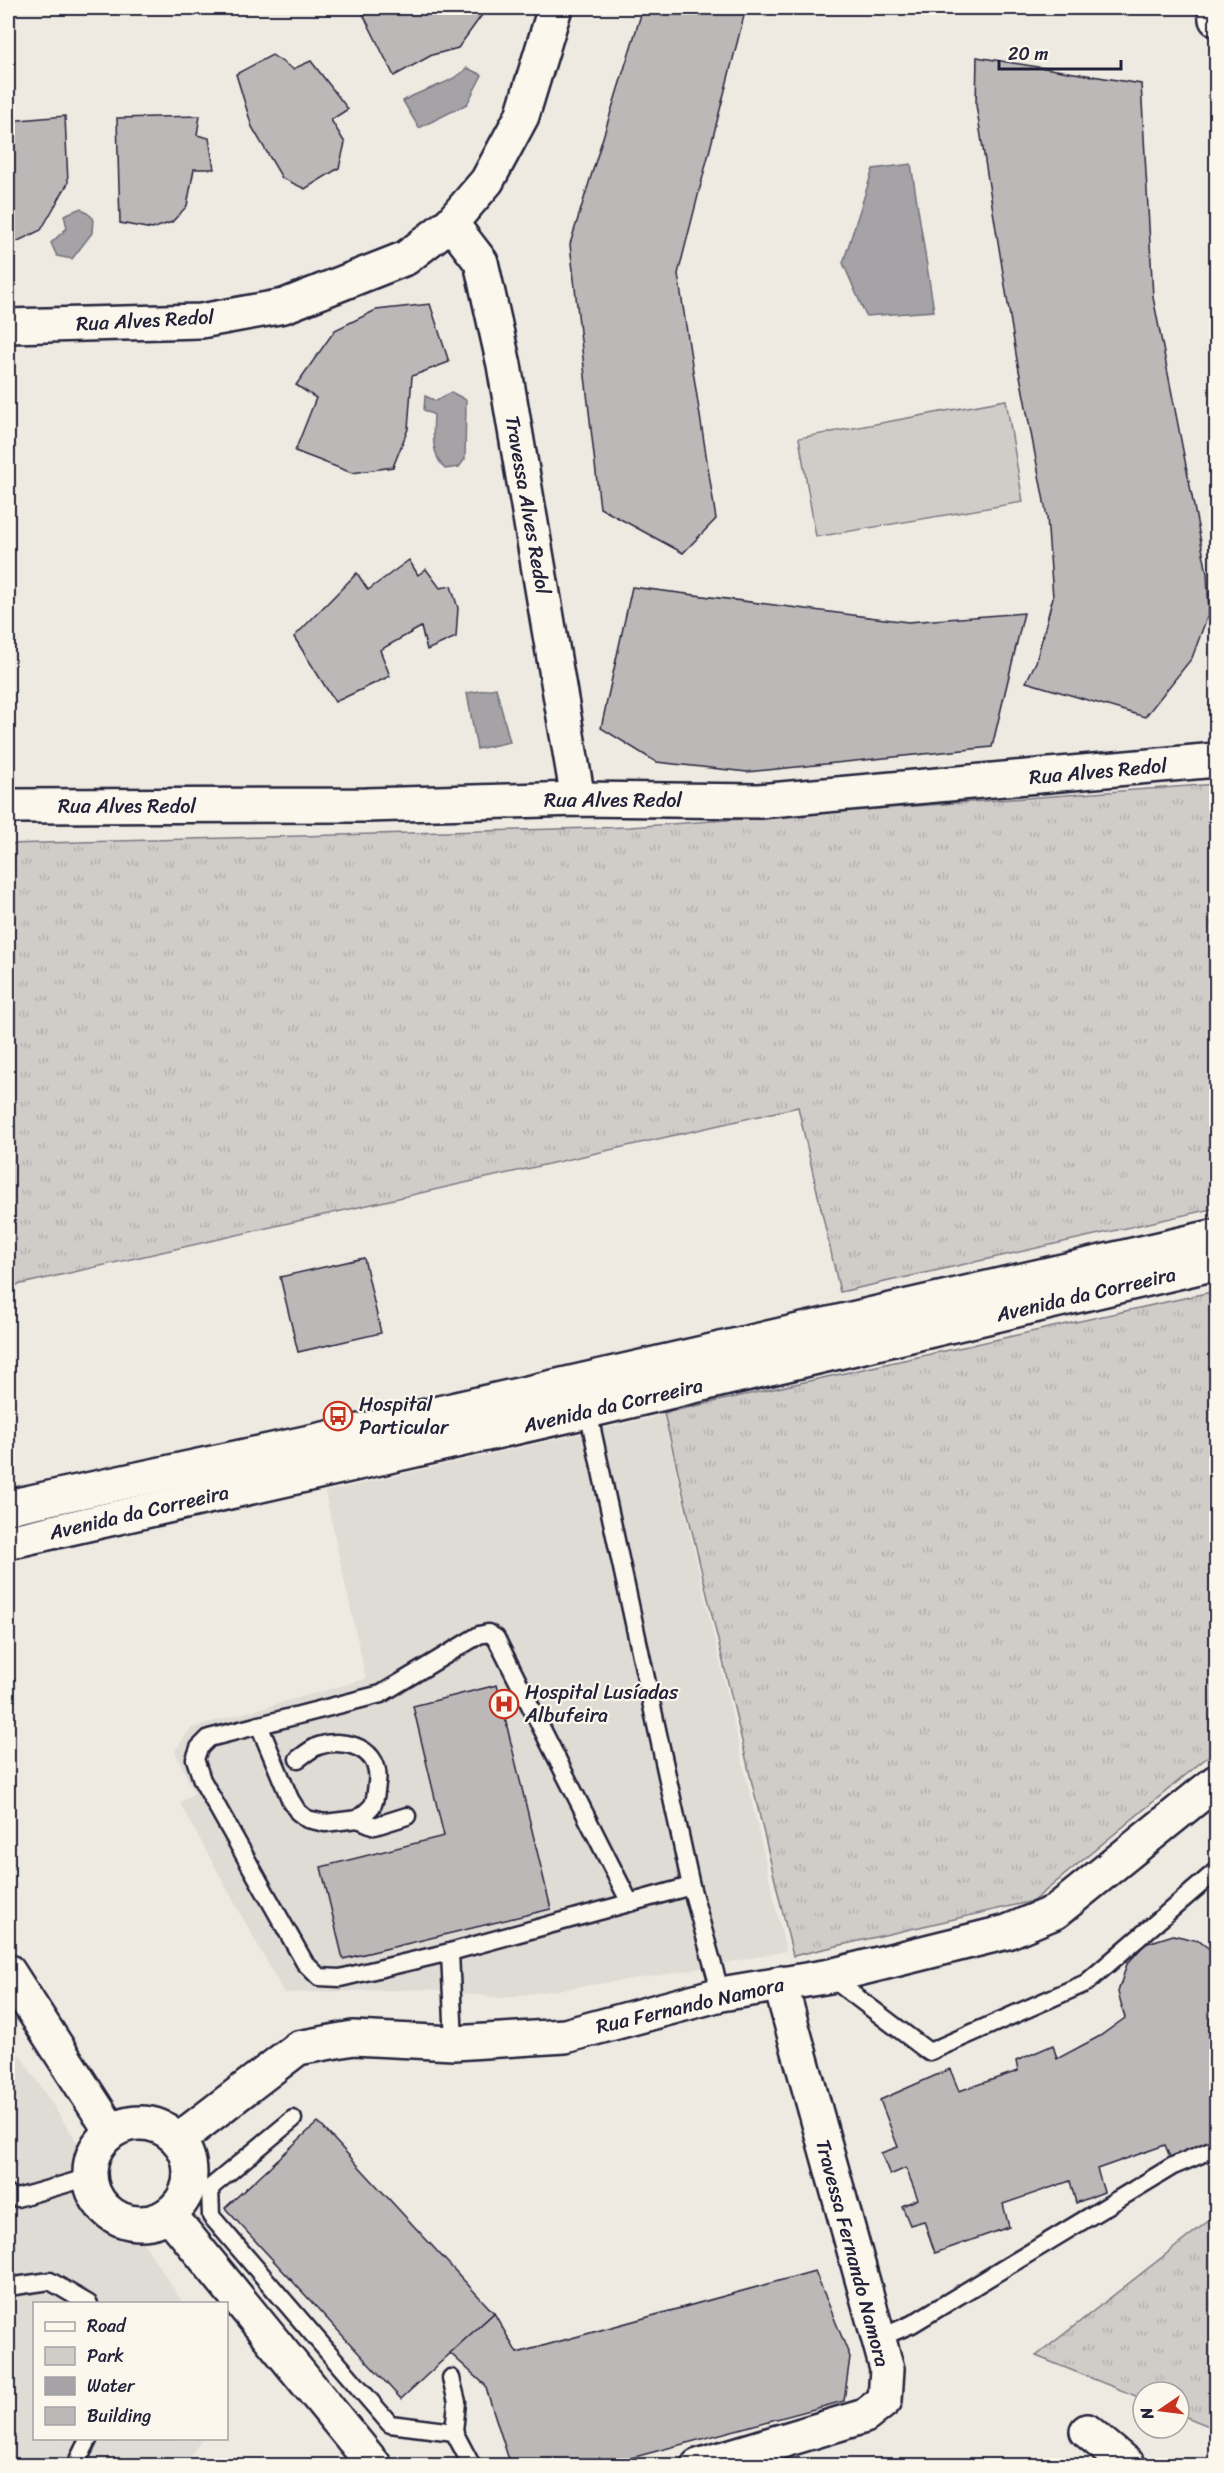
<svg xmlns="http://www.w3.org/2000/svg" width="1224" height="2473" viewBox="0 0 1224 2473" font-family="Sriracha,sans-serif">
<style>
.built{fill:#dfdbd5}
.grass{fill:url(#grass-tufts);stroke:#797882;stroke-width:1.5}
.park{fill:#d0cdc9;stroke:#797882;stroke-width:1.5}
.water{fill:#a6a3a7;stroke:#716f7c;stroke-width:1.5}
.building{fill:#bcb8b8;stroke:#22223b;stroke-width:1.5}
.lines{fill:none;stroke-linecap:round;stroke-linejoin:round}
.service-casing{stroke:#22223b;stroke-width:21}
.minor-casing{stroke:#22223b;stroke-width:38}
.secondary-casing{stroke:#22223b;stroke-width:38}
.service{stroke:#fbf7ec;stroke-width:16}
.minor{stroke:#fbf7ec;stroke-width:33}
.secondary{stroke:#fbf7ec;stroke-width:33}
.labels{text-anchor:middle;stroke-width:4.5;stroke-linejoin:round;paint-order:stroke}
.street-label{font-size:20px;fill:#22223b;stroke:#fbf7ec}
.poi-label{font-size:20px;fill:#22223b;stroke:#fbf7ec;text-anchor:start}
</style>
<defs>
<pattern id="grass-tufts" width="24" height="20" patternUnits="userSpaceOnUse" patternTransform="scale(1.5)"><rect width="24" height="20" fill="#d0cdc9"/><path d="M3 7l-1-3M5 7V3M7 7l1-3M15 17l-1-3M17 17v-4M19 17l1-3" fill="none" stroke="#b2b0ae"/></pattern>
</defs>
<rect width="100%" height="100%" fill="#eeeae2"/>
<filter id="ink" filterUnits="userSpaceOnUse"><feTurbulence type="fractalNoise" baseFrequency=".0167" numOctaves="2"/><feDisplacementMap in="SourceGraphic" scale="12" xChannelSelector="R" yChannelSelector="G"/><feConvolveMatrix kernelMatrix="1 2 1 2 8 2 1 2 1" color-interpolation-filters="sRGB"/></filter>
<g filter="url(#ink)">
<g class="built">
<polygon points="663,1415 786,1951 680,1972 501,1998 431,1989 284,1993 180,1803 194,1793 175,1751 191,1728 366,1679 325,1492"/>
<polygon points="8,2037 183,2303 34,2304 34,2438 202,2439 185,2465 8,2465"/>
</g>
<g class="grass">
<polygon points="1216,784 1216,1208 840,1292 798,1107 8,1287 8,844 630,827"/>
<polygon points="1216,1291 1216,1750 1033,1901 793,1956 664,1413"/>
<polygon points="1216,2215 1216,2429 1179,2414 1179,2392 1143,2392 1143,2399 1036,2356"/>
</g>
<polygon class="park" points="1006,400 1023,502 816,537 799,438"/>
<g class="water">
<path d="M467 68 482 75 467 104 419 128 403 101C424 88 450 85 467 68Z"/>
<polygon points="911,164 934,311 866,316 843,263 873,169"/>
<polygon points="81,208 93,218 92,233 72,259 57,256 51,243 67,228 64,215"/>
<path d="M451 392 466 400 465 459 459 467 445 469C431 454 433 434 434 415L424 410 425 396 436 401Z"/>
<polygon points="496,688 510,742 477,749 467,693"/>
</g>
<g class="building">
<polygon points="360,8 487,8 458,48 432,55 394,76"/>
<polygon points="643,8 746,8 678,274 716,519 683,553 600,508 570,244"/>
<polygon points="272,55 293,69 311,61 348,109 331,120 345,143 339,168 305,189 282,178 252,127 236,74"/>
<polygon points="977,57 1141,84 1153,297 1207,573 1209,612 1192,658 1145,717 1026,682 1036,662 1053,597 1047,517 1017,360 976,105"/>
<polygon points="65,116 68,183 41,230 16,242 8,240 8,121"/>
<polygon points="200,116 197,135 209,138 214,169 194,169 187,206 172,222 152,229 120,223 117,118"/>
<polygon points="430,304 449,362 412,376 408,429 393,467 352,473 295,451 316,398 296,385 335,330 376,310"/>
<polygon points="409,560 418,575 426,569 440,588 451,586 458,608 456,637 427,650 421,627 380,650 390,676 335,702 294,637 357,573 368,590"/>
<polygon points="632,587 908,622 1024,613 992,747 747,772 656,762 601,728"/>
<polygon points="364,1258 381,1333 298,1352 280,1277"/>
<polygon points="497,1685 551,1909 343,1959 321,1867 444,1836 413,1706"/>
<polygon points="1173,1935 1199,1941 1216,1954 1216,2139 1170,2157 1165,2145 1097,2169 1104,2192 1076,2203 1070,2181 1003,2204 1009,2227 935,2253 924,2221 910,2225 902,2206 918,2199 906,2168 890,2175 881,2153 898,2147 880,2100 950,2069 959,2091 1018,2071 1016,2061 1053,2045 1057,2059 1100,2036 1125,2018 1118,1992 1127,1964 1145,1944"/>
<polygon points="318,2122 494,2313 401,2399 225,2208"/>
<polygon points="815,2271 850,2357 844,2401 601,2466 511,2466 485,2385 450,2353 494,2313 517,2353"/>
</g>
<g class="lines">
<g class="service-casing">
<g id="service">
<polyline points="588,1411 691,1886 721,1994"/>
<polyline points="259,1725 290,1799 298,1812 307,1819 325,1823 358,1819 375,1826 407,1816"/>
<path d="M298 1759C305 1754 311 1749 318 1746 346 1737 382 1749 377 1783 376 1790 376 1800 372 1806 368 1811 362 1815 358 1819"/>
<polyline points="630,1903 496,1638 488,1633 479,1635 381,1694 209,1738 199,1748 195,1759 202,1780 305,1963 319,1977 340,1978 450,1952 691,1886"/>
<polyline points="450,1952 454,2043"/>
<polyline points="830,1977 929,2052 1086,1983 1216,1871"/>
<polyline points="293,2119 210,2188 211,2216 390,2424 454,2432 472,2466"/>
<polyline points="8,2195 17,2198 90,2177"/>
<polyline points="8,2287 50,2281 89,2304"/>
<polyline points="877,2339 912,2324 1173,2166 1216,2148"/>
<polyline points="451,2378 457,2402 454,2432"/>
<polyline points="75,2466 89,2438"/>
</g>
</g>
<g class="minor-casing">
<g id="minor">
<polyline points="1215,8 1216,19"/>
<polyline points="451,223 481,262 504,365 578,799"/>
<polyline points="8,326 201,321 284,306 406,258 451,223 487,181 522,116 555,8"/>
<polyline points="8,806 366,805 578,799 759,801 1216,760"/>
<polyline points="178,2140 298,2048 353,2038 454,2043 565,2036 721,1994 830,1976 1007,1932 1055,1912 1216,1782"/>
<polyline points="1087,2431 1129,2466"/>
<polyline points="698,2466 865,2416 885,2400 887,2369 780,1983"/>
</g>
</g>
<g class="secondary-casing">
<g id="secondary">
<polyline points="8,1507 338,1436 1216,1236"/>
<polyline points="8,1542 588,1411 1216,1263"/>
<polyline points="8,1971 111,2131"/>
<circle cx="140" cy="2173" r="50"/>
<polyline points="169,2214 375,2466"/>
</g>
</g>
<use href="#service" class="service"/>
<use href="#minor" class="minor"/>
<use href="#secondary" class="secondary"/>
</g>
</g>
<defs>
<g id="bus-ring" transform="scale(1.5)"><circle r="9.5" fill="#fbf7ec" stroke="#c8321e" stroke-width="1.5"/><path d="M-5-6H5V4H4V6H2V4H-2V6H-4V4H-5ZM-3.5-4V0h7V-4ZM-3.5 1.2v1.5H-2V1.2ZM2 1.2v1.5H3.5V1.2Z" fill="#c8321e"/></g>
<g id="hospital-ring" transform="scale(1.5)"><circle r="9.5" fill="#fbf7ec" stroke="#c8321e" stroke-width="1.5"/><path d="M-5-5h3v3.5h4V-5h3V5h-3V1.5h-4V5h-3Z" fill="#c8321e"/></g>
</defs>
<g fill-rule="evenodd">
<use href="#bus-ring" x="338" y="1416"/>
<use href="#hospital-ring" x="504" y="1704"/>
</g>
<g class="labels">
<g class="street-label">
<text transform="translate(145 320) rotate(-3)" y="7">Rua Alves Redol</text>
<text transform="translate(528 505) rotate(80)" y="7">Travessa Alves Redol</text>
<text transform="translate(1098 771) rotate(-5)" y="7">Rua Alves Redol</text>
<text x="613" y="807">Rua Alves Redol</text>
<text x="127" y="813">Rua Alves Redol</text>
<text transform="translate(1086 1294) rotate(-13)" y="7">Avenida da Correeira</text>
<text transform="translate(613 1405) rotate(-13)" y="7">Avenida da Correeira</text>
<text transform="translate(139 1512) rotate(-13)" y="7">Avenida da Correeira</text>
<text transform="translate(690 2005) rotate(-13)" y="7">Rua Fernando Namora</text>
<text transform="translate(853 2253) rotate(75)" y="7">Travessa Fernando Namora</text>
</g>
<g class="poi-label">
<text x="359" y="1411">Hospital<tspan x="359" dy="23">Particular</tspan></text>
<text x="525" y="1699">Hospital Lusíadas<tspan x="525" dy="23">Albufeira</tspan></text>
</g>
</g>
<rect width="1224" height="2473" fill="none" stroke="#fbf7ec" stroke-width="30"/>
<rect x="15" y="15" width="1194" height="2443" fill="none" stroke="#22223b" stroke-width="2" filter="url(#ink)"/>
<rect x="33" y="2302" width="195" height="138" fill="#fbf7ec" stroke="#a4a2a5" stroke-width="1.5"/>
<rect x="45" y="2322" width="30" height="9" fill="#fbf7ec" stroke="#a4a2a5" stroke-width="1.5"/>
<text x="87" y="2332" font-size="18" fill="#22223b">Road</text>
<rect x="45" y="2347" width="30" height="18" fill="#d0cdc9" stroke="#a4a2a5" stroke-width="1.5"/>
<text x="87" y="2362" font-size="18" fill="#22223b">Park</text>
<rect x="45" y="2377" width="30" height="18" fill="#a6a3a7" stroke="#a4a2a5" stroke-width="1.5"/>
<text x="87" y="2392" font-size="18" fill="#22223b">Water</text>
<rect x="45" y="2407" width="30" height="18" fill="#bcb8b8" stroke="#a4a2a5" stroke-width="1.5"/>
<text x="87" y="2422" font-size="18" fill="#22223b">Building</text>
<g transform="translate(1161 2410) rotate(256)"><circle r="28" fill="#fbf7ec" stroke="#a4a2a5" stroke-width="1.5"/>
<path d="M0-4.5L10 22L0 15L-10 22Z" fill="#c8321e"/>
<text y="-9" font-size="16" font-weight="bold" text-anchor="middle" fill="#22223b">N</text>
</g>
<path d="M999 60v9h122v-9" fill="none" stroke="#22223b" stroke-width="3"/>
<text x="1008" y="60" font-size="18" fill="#22223b" stroke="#fbf7ec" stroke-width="4.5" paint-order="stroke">20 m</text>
</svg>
